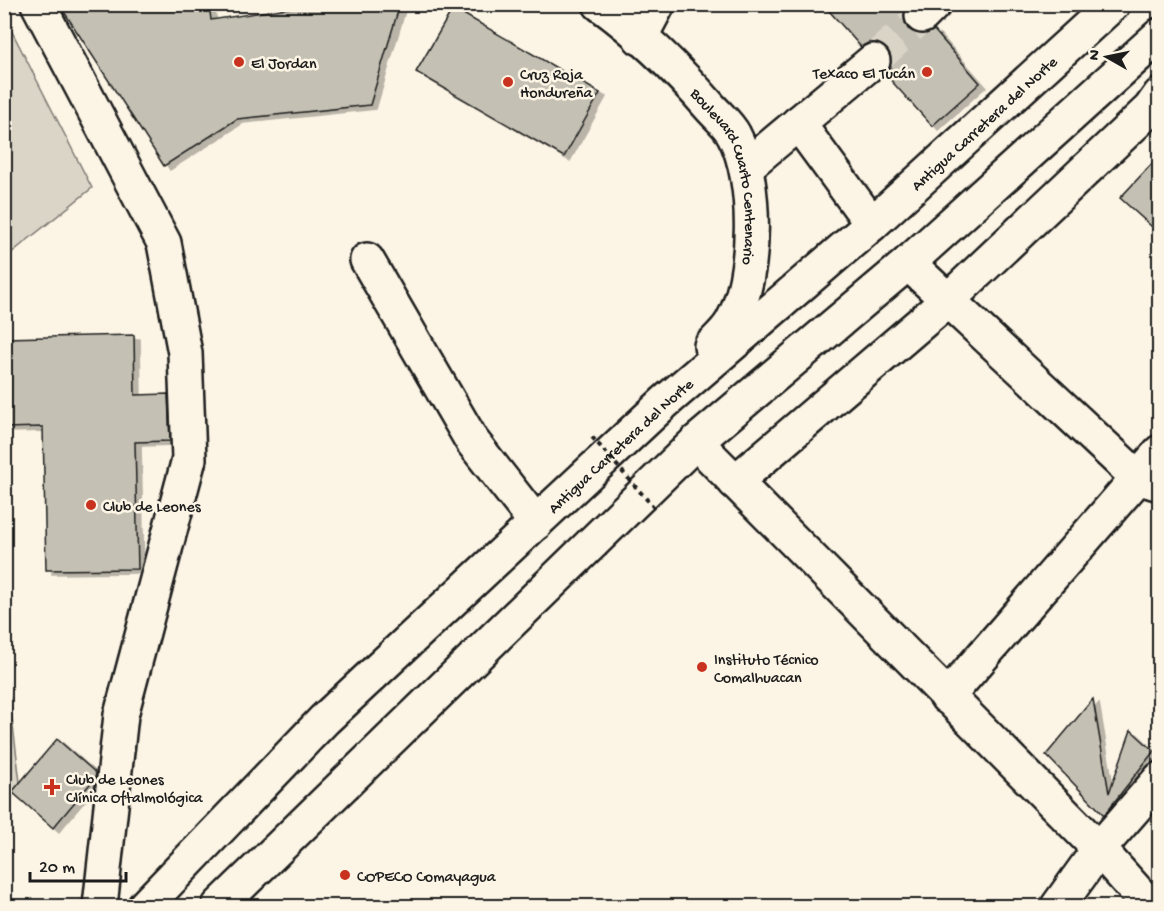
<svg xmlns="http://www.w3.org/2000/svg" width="1164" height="911" viewBox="0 0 1164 911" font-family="'Gochi Hand',sans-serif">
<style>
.green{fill:#dbd5c8;stroke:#7c7872;stroke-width:1.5}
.building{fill:#c4c0b3;stroke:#1c1c1c;stroke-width:1.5;filter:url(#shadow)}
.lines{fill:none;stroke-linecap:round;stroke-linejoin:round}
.minor-tunnel{stroke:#dad4c7;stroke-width:33;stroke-dasharray:33 16;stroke-linecap:butt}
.minor-casing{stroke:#1c1c1c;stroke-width:38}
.major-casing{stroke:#1c1c1c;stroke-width:38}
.minor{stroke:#fcf5e5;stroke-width:33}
.major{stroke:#fcf5e5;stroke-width:33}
.path-bridge{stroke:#1c1c1c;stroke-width:4;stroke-dasharray:4.5 4.5;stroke-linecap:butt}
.poi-dot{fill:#c8321e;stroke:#fcf5e5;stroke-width:2}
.labels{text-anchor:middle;stroke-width:5;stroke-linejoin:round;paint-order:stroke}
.poi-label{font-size:16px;fill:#1c1c1c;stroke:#fcf5e5;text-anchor:start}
.street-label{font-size:16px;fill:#1c1c1c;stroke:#fcf5e5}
</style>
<defs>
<filter id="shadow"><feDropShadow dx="6" dy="4" stdDeviation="0" flood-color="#0004"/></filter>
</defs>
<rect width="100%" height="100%" fill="#fcf5e5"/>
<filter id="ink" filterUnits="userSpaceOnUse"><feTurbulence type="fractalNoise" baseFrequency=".0167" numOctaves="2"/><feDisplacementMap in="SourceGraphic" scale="12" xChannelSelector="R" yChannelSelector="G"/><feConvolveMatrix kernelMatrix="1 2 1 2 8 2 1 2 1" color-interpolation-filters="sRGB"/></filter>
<g filter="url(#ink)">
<g class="green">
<polygon points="4,16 92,188 5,258 4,258"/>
<polygon points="4,654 20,782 5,810 4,810"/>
</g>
<g class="building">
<polygon points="59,4 209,4 211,20 314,4 400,4 370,105 237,119 164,166"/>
<polygon points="823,4 908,4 904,12 904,20 908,29 918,34 926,34 934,30 980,83 932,126 886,75 891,67 891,58 887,49 879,43 870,42 861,47"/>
<polygon points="453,8 600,93 564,157 416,72"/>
<polygon points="1160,155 1160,234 1120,198"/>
<polygon points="134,335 135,395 168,394 170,441 135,442 138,569 46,570 43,427 4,428 4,338"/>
<polygon points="1093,699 1109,793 1131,730 1154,751 1104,815 1046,755"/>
<polygon points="57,739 96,773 95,778 53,828 12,792"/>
</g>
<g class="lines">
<polyline class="minor-tunnel" points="873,61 922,16"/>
<g class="minor-casing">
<g id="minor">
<polyline points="38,4 164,243 185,353 189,459 121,715 100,906"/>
<polyline points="922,16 934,4"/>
<polyline points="640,38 658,4"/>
<polyline points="798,123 872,224"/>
<polyline points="747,166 873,61"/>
<polyline points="367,260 472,441 536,523"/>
<polyline points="908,263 1137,477 1160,484"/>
<polyline points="696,442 1099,849 1150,906"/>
<polyline points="735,482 948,300 1150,109 1160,95"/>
<polyline points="947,697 1160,452"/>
<polyline points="1058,906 1099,849 1160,779"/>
</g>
</g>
<g class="major-casing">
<g id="major">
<path id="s1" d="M600 4C640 33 678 70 710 107 718 116 729 125 734 135 758 180 757 277 732 322 727 331 718 339 711 346"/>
<path id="s2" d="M145 906 324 720 665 402 872 224 1113 4"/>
<polyline points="219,906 696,442 908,263 1160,35"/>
</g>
</g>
<use href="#minor" class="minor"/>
<use href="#major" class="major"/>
<polyline class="path-bridge" points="592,437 657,511"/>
</g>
</g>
<g class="poi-dot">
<circle cx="239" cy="62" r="6"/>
<circle cx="927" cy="72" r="6"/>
<circle cx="508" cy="82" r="6"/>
<circle cx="91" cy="505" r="6"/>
<circle cx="702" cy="667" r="6"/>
<path d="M49 778h6v6h6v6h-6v6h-6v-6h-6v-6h6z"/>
<circle cx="345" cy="875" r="6"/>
</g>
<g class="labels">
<g class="poi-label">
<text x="251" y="68">El Jordan</text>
<text x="915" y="78" text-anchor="end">Texaco El Tucán</text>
<text x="520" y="79">Cruz Roja<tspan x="520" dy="18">Hondureña</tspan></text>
<text x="103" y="511">Club de Leones</text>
<text x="714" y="664">Instituto Técnico<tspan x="714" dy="18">Comalhuacan</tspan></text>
<text x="66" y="784">Club de Leones<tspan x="66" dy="18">Clínica Oftalmológica</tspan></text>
<text x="357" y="881">COPECO Comayagua</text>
</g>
<g class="street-label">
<text dy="6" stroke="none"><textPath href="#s2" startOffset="1148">Antigua Carretera del Norte</textPath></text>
<text dy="6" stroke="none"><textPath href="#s1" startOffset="224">Boulevard Cuarto Centenario</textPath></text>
<text dy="6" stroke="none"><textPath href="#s2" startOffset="662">Antigua Carretera del Norte</textPath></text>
</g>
</g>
<rect width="1164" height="911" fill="none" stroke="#fcf5e5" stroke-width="24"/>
<rect x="12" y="12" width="1140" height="887" fill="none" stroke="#1c1c1c" stroke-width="2" filter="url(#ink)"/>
<g transform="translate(1107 57) rotate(279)" stroke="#fcf5e5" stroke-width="4.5" paint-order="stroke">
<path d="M0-4.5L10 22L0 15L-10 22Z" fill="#1c1c1c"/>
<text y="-9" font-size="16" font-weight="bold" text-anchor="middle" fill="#1c1c1c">N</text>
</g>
<path d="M30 872v9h96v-9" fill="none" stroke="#1c1c1c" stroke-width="3"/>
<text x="39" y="872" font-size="18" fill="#1c1c1c" stroke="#fcf5e5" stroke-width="4.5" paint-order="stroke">20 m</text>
</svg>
